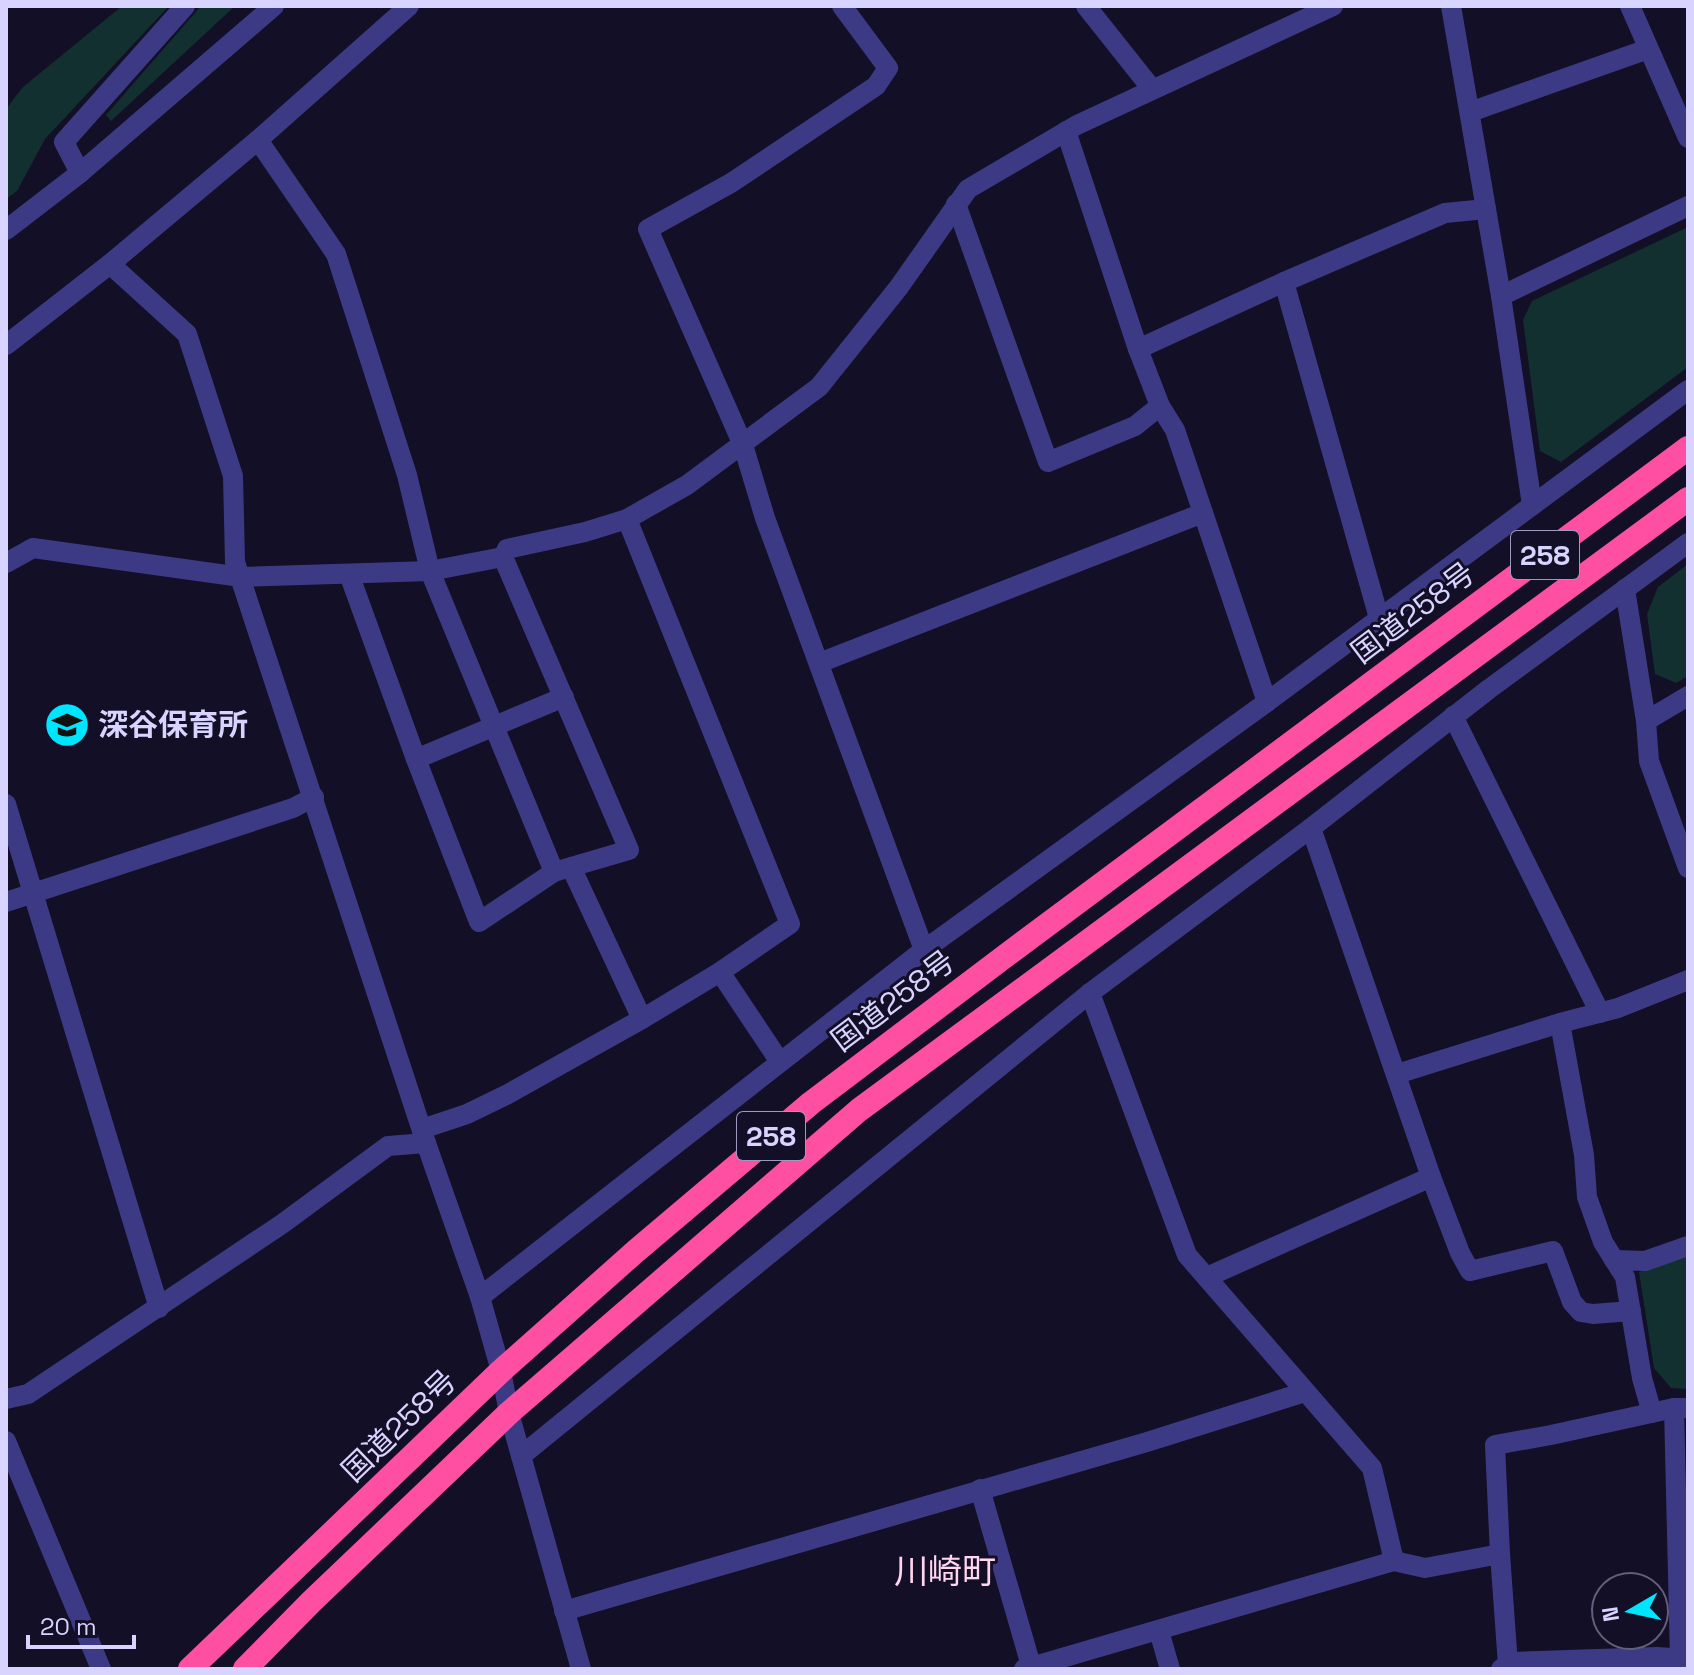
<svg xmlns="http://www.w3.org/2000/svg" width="1694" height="1675" viewBox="0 0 1694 1675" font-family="'Space Grotesk','Noto Sans JP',sans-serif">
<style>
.green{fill:#12302f}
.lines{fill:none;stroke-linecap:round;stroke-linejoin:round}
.minor{stroke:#3d3a85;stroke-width:20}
.highway{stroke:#ff4fa3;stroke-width:24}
.labels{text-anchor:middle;stroke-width:6;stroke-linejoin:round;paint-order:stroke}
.shield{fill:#130f26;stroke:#9e99be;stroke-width:2}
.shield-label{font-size:28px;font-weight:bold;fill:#d9d4ff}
.street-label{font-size:30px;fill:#d9d4ff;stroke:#130f26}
.poi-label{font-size:30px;font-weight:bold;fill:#d9d4ff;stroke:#130f26;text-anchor:start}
.quarter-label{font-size:34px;fill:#ffd6f0;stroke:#130f26}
</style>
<rect width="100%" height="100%" fill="#130f26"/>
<g class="green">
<polygon points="122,6 169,6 45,139 17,191 6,199 6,109 23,87"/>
<polygon points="201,6 235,6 111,121 106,115"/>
<polygon points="1688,227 1688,367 1561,462 1540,451 1523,320 1532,301"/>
<polygon points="1688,564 1688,676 1676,683 1655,674 1647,614 1658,587"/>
<polygon points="1688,1257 1688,1389 1671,1388 1654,1368 1639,1272"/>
</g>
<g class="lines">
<g class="minor">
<polyline points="842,6 888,68 876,86 731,183 648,229 743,445 765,518 924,950"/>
<polyline points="1086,6 1152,89"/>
<polyline points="1451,6 1501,296 1532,505"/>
<polyline points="1630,6 1688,138"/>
<polyline points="1470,112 1648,49"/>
<polyline points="1066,131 1138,349 1160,406 1175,430 1267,702"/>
<polyline points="258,140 336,254 407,475 430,571 554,872"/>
<polyline points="80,173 64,142 185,6"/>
<polyline points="956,204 1048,462 1135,426 1160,406"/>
<polyline points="6,230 80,173 274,6"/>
<polyline points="110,264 187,334 233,476 235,562 426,1143 480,1297 501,1371 509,1413 581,1669"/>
<polyline points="1284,282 1379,618"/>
<polyline points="1501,296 1688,206"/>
<polyline points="6,345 110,264 258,140 409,6"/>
<polyline points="1138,349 1284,282 1445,213 1486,209"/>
<polyline points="6,563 33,548 241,577 430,571 503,557 507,549 585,532 627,519 687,485 819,387 899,287 968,189 1077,125 1333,6"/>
<polyline points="349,574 416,759 479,922 554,872 629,850 503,557"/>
<polyline points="1625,589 1646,721 1688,696"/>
<polyline points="819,663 1203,513"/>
<polyline points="1453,716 1600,1013"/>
<polyline points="1646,721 1649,761 1688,868"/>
<polyline points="416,759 564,697"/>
<polyline points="6,804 159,1308"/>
<polyline points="571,867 642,1019"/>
<polyline points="6,902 293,808 314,797"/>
<polyline points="720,972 780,1062"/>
<polyline points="1560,1023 1584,1155 1587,1197 1603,1242 1625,1277 1642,1378 1652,1413"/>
<polyline points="1397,1074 1560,1023 1618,1008 1688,980"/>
<polyline points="422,1129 467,1114 508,1094 642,1019 720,972 790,924 627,519"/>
<polyline points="1431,1177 1460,1253 1470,1271 1553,1251 1572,1302 1581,1312 1593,1314 1631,1311"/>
<polyline points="1614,1260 1645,1261 1688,1246"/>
<polyline points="1207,1277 1431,1177 1311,828"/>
<polyline points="480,1297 924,950 1267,702 1688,390"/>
<polyline points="6,1399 28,1394 282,1224 388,1146 426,1143"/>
<polyline points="1674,1408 1680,1658"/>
<polyline points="6,1441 101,1669"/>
<polyline points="521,1456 1090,993 1311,828 1489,689 1688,543"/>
<polyline points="980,1489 1032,1669"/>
<polyline points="1394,1561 1425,1568 1500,1554"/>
<polyline points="564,1611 1147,1442 1305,1392"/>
<polyline points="1159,1631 1170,1669"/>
<polyline points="1508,1665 1500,1554 1495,1445 1551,1435 1674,1408 1688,1408"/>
<polyline points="1024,1669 1394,1561 1372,1468 1187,1255 1090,993"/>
<polyline points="1501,1669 1512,1662 1657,1657 1688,1659"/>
</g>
<g class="highway">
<polyline points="190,1669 501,1371 636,1251 811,1103 1004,957 1688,448"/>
<polyline points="245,1669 311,1602 509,1413 859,1110 1688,499"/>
</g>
</g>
<defs>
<g id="school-disc" transform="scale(2.3)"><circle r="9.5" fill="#00e5ff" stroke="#130f26"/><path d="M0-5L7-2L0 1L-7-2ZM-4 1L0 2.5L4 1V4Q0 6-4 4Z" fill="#111"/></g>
</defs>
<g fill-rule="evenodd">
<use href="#school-disc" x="67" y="725"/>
</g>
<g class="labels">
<g class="shield">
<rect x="1511" y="531" width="68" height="48" rx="6"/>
<rect x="737" y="1112" width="68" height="48" rx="6"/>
</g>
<g class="shield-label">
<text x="1545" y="565">258</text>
<text x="771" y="1146">258</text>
</g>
<g class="street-label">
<text transform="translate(1413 613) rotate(-37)" y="10">国道258号</text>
<text transform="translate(893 1001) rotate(-37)" y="10">国道258号</text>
<text transform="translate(399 1426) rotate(-44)" y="10">国道258号</text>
</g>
<g class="poi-label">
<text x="98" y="735">深谷保育所</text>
</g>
<g class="quarter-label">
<text x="945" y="1583">川崎町</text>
</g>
</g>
<rect width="1694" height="1675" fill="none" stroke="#d9d4ff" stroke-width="16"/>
<g transform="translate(1630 1611) rotate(261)"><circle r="38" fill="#130f26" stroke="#625e7d" stroke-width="2"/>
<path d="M0-6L14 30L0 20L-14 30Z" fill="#00e5ff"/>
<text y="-12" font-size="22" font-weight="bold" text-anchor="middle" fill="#d9d4ff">N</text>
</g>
<path d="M28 1635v12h106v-12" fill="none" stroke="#d9d4ff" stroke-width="4"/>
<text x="40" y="1635" font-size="24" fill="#d9d4ff" stroke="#130f26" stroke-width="6" paint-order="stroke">20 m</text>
</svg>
